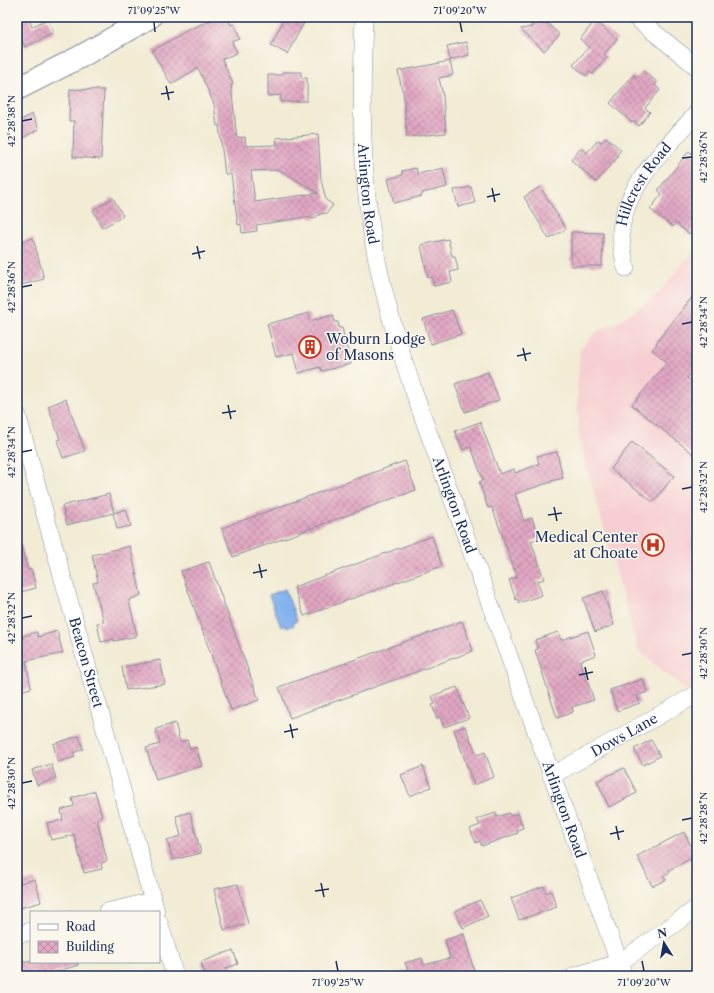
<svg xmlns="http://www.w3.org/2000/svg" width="714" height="993" viewBox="0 0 714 993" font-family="'Libre Caslon Text',serif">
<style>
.built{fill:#f7cfd2}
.water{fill:#83b2ee;stroke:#4f70a6}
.building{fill:url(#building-cross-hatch);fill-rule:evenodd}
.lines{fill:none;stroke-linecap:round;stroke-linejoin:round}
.minor-casing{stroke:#868e9a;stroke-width:18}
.major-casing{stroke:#868e9a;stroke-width:24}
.minor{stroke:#fff;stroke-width:17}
.major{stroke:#fff;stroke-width:22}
.ticks{fill:none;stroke:#1b2f5e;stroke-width:1.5}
.labels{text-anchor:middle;stroke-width:3;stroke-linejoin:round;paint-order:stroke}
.street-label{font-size:14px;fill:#1b2f5e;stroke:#fbf7ec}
.poi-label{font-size:14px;fill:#1b2f5e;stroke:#fbf7ec;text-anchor:start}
.neatline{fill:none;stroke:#1b2f5e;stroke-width:1.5}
.ticks-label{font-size:10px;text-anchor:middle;fill:#1b2f5e}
</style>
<defs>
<pattern id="building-cross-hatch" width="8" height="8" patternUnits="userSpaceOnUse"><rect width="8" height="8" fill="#e2a7c3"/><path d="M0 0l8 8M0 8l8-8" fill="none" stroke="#b688a2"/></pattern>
</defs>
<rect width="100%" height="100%" fill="#fbf7ec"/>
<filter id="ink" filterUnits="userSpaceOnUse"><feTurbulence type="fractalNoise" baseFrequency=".025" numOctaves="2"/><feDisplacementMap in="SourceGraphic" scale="8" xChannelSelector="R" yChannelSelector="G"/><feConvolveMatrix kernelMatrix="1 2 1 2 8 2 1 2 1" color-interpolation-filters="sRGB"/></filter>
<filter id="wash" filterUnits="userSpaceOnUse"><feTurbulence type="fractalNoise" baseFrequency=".012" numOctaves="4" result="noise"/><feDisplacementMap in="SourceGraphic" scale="16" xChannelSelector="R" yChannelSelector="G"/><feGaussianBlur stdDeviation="0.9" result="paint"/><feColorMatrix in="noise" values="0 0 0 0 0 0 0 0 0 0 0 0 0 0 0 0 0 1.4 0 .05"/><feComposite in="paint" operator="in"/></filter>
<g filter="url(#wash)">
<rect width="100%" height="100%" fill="#f2ecd5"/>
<polygon class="built" points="692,252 697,252 697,685 687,691 638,650 579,439 577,386 580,350 597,331 618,322 659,293"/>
<polygon class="water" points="285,589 297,621 293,622 294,625 287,628 285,625 281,627 269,595"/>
<g id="blocks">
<g class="building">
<polygon points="17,17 28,17 32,27 47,19 54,33 25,47 17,31"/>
<path d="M218 17H227L231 25 234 24 240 39 232 42 237 53 222 59 233 84 231 85 237 138 245 137 246 146 277 145 276 138 318 134 321 180 326 200 333 205 327 213 320 214 314 219 307 217 256 225 257 231 242 233 241 224 238 225 231 174H225L219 125 217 126 214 104 198 68 171 84 152 51 188 30ZM280 170 318 193 255 202 251 171Z"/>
<polygon points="285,17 307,17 287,54 271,45"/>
<polygon points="532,17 541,17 560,35 544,51 521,29 532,27"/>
<polygon points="595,21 617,39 604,54 607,57 593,74 590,72 586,76 573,65 589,47 580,39"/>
<polygon points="466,42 469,55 450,60 447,46"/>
<polygon points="450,61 453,75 439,78 443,96 446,133 407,137 403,90 402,90 398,71"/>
<polygon points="643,71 657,82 655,85 660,90 645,108 650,112 639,126 634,121 632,123 610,103 633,75 637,78"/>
<polygon points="282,72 301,72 301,78 307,78 307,101 281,102 281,95 268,96 268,75 282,75"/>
<polygon points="70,89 104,90 101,159 73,157 74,121 69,121"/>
<polygon points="32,114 39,129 17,141 17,122"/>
<polygon points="606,137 621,150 616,156 618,157 596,182 571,160 581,148 587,153 598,140 602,142"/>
<polygon points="689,151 697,158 697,224 689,234 676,223 673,227 650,209 662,194 658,190"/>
<polygon points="416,168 418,174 443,168 447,187 422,193 422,196 394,203 388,179 403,175 402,171"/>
<polygon points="471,187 475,203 458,207 454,190"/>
<polygon points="540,187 566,229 549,239 524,197"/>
<polygon points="113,198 123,216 102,228 93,210"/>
<polygon points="571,232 603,233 602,266 571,266"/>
<polygon points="33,238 44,279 17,286 17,243"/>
<polygon points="448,239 452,256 455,256 458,270 450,272 452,282 434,286 432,277 428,278 421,245"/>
<polygon points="697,291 697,366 687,378 697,385 697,457 632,405 667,362 652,350 657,344 656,343"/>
<polygon points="452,310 461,334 431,344 423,319"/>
<polygon points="309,313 310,321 333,315 335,322 338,322 339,328 342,328 351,364 322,371 320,367 299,373 294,353 276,357 267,324"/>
<polygon points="488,372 499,400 465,412 455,384"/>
<polygon points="66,399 85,451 63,458 57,440 60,439 48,406"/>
<polygon points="480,422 500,474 514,469 515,473 539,464 537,456 557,452 563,478 551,481 551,482 515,494 524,521 532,518 539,538 531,541 544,579 537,581 542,595 519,603 518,599 516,600 509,580 517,577 492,507 488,508 479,482 483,480 471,447 463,450 455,431"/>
<polygon points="632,442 674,476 653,502 611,469"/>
<polygon points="405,461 416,490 233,557 222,528"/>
<polygon points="109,494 114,513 126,509 131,526 117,529 113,513 67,525 62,506"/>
<polygon points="432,536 442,566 304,616 294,587"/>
<polygon points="17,545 21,545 28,570 31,569 36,588 17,593"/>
<polygon points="130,546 141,595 129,600 137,636 114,641 114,639 101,642 97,623 104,622 93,583 98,582 92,555"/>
<polygon points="209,562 259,700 231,710 181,571"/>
<polygon points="603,591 614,625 595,632 583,598"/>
<polygon points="462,621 473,651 290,718 279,687"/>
<polygon points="57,631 63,653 26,661 31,688 17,692 17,638 37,632 38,637"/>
<polygon points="588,631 596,655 580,661 594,700 572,707 573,712 557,718 535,650 538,649 535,640 558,632 561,640"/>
<polygon points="160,660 165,684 126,690 122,667"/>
<polygon points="643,679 647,692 637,696 640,703 617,711 610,690"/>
<polygon points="457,687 469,718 444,727 440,717 437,718 432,705 435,704 432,696"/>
<polygon points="175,723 180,742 187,740 190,749 196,747 202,766 156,780 146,748 160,744 156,729"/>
<polygon points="465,726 477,755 485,752 494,777 474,785 454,730"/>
<polygon points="79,736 83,749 73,753 75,757 58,762 53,744"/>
<polygon points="651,740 660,756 643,765 634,749"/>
<polygon points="51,764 56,778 37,785 32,770"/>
<polygon points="423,766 431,787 410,796 401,775"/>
<polygon points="624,768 637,793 609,807 597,781"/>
<polygon points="95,791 102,817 97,819 107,861 101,863 102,869 84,873 74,835 51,840 47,823 63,820 61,810 74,806 72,798"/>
<polygon points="190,812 201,853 173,860 167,840 181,836 176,816"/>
<polygon points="496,813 497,817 509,813 510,816 518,813 523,828 517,830 518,833 482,846 480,841 476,843 470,829 480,825 477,819"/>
<polygon points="684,832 696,856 669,870 670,872 663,876 666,880 652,886 637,856"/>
<polygon points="35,879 41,902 17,909 17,884"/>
<polygon points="238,884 248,924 224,930 214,889"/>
<polygon points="544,886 546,893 551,891 557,907 519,920 511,898"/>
<polygon points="480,900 488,916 463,928 455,911"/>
<polygon points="464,934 474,971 456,976 401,976 401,972 408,970 405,963 422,958 424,965 450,958 445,940"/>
<polygon points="233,950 238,964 226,968 229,976 206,976 201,962"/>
<polygon points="17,962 78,962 78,965 44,976 17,976"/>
</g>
</g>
</g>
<g filter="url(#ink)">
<use href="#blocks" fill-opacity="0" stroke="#868e9a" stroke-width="1"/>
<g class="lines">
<g class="minor-casing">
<g id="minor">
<path id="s1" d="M364 17C361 97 360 177 376 255 386 308 402 358 420 409L624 976"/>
<polyline points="635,17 697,67"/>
<path id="s2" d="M626 268C623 255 621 243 621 231 625 185 669 145 697 113"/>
<path id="s3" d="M17 414 156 912"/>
<path id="s4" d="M551 776 697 694"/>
<polyline points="107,912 153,901"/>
<polyline points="159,922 175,976"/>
<polyline points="17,935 31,931"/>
<polyline points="574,976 619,963 697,908"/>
</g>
</g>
<g class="major-casing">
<polyline id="major" points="17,89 80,57 150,17"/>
</g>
<use href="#minor" class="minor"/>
<use href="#major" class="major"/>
</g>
</g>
<path class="ticks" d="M154 22 155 32M460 22 462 32M166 86 169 100M161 94 174 92M22 121 32 119M682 158 692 157M492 188 495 202M487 197 500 194M197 246 200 259M192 254 205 251M22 287 32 285M682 324 692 322M523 348 526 361M517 356 531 353M228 405 231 419M222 413 236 411M22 452 32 450M682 489 692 487M554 507 557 521M548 515 562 513M259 564 262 578M253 573 267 570M22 618 32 616M682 655 692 653M585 667 588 680M579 675 593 672M290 724 293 738M284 732 298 729M22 783 32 781M682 820 692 818M616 826 619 840M610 834 624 831M321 883 324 897M315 891 329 889M336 961 338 971M642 961 644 971"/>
<defs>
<g id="building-ring" transform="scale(1.15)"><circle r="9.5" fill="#fbf7ec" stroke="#c8321e" stroke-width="1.5"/><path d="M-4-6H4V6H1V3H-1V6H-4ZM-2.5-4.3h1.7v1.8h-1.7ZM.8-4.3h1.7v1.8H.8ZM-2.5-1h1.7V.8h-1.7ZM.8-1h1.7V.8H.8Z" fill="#c8321e"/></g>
<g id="hospital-ring" transform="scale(1.15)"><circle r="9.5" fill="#fbf7ec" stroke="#c8321e" stroke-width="1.5"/><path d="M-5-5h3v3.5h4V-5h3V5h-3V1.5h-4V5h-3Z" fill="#c8321e"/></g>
</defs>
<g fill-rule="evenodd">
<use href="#building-ring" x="310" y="347"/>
<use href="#hospital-ring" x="653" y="545"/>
</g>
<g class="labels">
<g class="street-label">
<text dy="5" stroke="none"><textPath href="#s2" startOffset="90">Hillcrest Road</textPath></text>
<text dy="5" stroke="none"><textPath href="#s1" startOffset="177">Arlington Road</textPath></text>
<text dy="5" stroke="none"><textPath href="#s1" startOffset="501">Arlington Road</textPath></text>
<text dy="5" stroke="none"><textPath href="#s3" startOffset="258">Beacon Street</textPath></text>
<text dy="5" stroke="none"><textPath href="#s4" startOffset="84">Dows Lane</textPath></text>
<text dy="5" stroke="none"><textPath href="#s1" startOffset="825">Arlington Road</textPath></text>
</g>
<g class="poi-label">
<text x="326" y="344">Woburn Lodge<tspan x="326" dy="16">of Masons</tspan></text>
<text x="638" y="542" text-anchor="end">Medical Center<tspan x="638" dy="16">at Choate</tspan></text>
</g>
</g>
<rect width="714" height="993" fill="none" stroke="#fbf7ec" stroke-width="44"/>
<rect x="30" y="911" width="130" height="52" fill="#fbf7ec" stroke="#a1a7b3"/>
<rect x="38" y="924" width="20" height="6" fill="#ffffff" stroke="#a1a7b3"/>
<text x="66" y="931" font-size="12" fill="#1b2f5e">Road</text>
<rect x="38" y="941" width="20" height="12" fill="url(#building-cross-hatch)" stroke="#a1a7b3"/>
<text x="66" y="951" font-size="12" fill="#1b2f5e">Building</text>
<g transform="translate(664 943) rotate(349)" stroke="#fbf7ec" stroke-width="3" paint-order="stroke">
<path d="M0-3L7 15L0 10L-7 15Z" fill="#1b2f5e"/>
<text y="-6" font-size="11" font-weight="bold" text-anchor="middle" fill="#1b2f5e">N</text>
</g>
<rect x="22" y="22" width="670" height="949" class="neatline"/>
<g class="ticks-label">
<text x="154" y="14">71°09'25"W</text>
<text x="460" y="14">71°09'20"W</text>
<text transform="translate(11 121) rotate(-90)" y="4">42°28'38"N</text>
<text transform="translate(703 157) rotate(-90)" y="4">42°28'36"N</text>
<text transform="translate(11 287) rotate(-90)" y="4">42°28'36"N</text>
<text transform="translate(703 322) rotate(-90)" y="4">42°28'34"N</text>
<text transform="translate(11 452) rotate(-90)" y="4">42°28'34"N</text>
<text transform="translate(703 487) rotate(-90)" y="4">42°28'32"N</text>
<text transform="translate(11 618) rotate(-90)" y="4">42°28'32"N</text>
<text transform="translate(703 653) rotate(-90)" y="4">42°28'30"N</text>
<text transform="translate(11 783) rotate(-90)" y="4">42°28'30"N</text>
<text transform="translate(703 818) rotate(-90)" y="4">42°28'28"N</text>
<text x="338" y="986">71°09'25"W</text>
<text x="644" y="986">71°09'20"W</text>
</g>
</svg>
